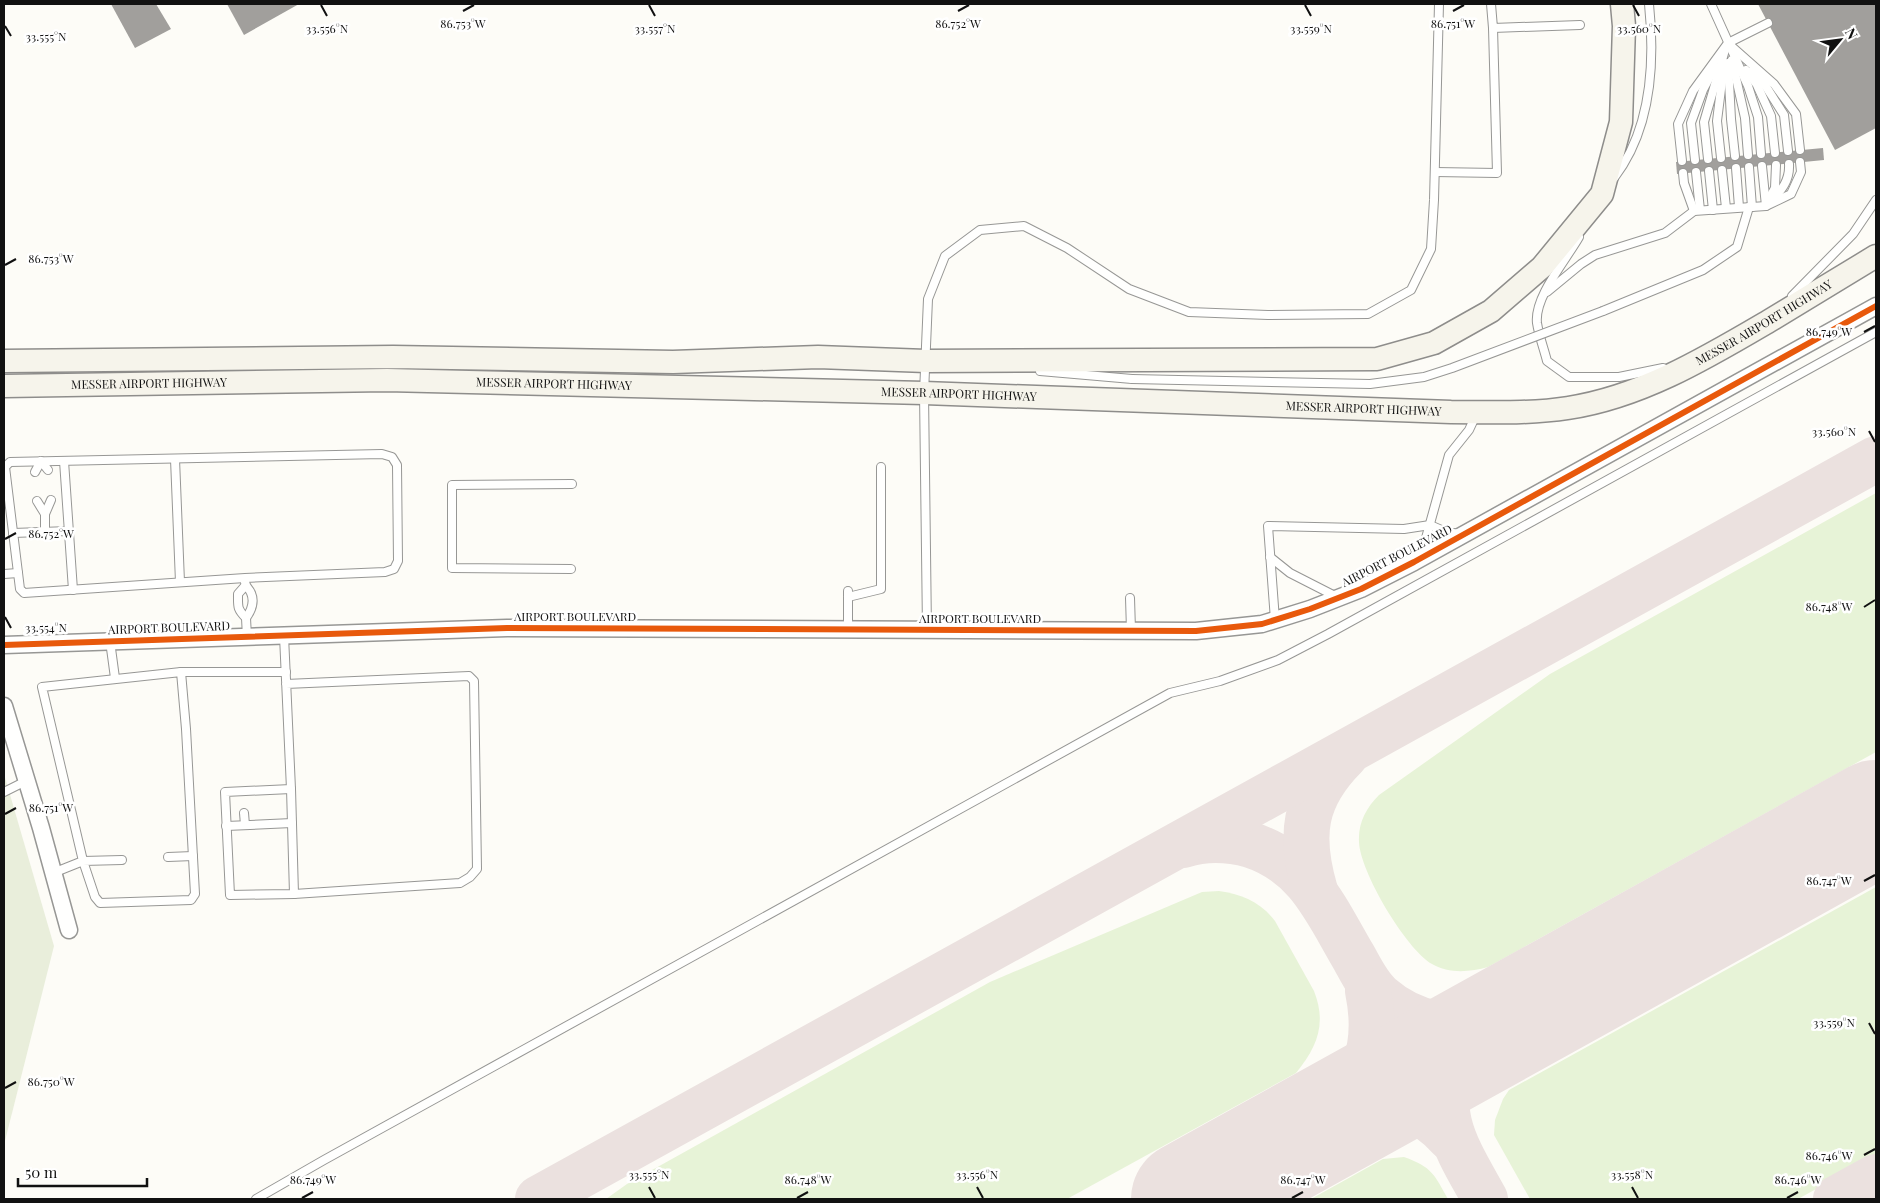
<svg xmlns="http://www.w3.org/2000/svg" width="1880" height="1203" viewBox="0 0 1880 1203" font-family="'Playfair Display',serif">
<style>
.green{fill:#e7f3d7}
.cemetery{fill:#e9eedb}
.lines{fill:none;stroke-linecap:round;stroke-linejoin:round}
.taxiway{stroke:#ebe1df;stroke-width:46}
.runway{stroke:#ebe1df;stroke-width:116}
.building{fill:#a19f9c}
.service-casing{stroke:#979795;stroke-width:10}
.minor-casing{stroke:#979795;stroke-width:19}
.secondary-casing{stroke:#8e8d8b;stroke-width:25}
.service{stroke:#fffffe;stroke-width:8}
.minor{stroke:#fffffe;stroke-width:16}
.secondary{stroke:#f6f4eb;stroke-width:22}
.service-bridge-casing{stroke:#979795;stroke-width:10;stroke-linecap:butt}
.service-bridge{stroke:#fffffe;stroke-width:8}
.cycleway-casing{stroke:#fff;stroke-width:9}
.cycleway{stroke:#e8590c;stroke-width:6}
.ticks{fill:none;stroke:#111;stroke-width:2}
.labels{text-anchor:middle;stroke-width:5;stroke-linejoin:round;paint-order:stroke}
.street-label{font-size:12px;fill:#111;stroke:#fff}
.ticks-label{font-size:12px;text-anchor:middle;fill:#111;stroke:#fff;stroke-width:5;stroke-linejoin:round;paint-order:stroke}
</style>
<rect width="100%" height="100%" fill="#fdfcf7"/>
<g class="green">
<path d="M1876 493V752L1488 967C1470 972 1449 974 1432 964 1406 949 1360 872 1359 842 1358 823 1366 808 1379 795L1550 674Z"/>
<polygon points="1876,887 1876,1156 1798,1199 1530,1199 1494,1135 1495,1120 1503,1099 1509,1090"/>
<path d="M1219 891C1241 894 1261 902 1275 921L1314 991C1327 1024 1317 1047 1296 1073L1067 1199H606L627 1184 990 982 1202 892Z"/>
<path d="M1404 1157C1432 1167 1434 1174 1448 1199H1311L1383 1159Z"/>
</g>
<polygon class="cemetery" points="4,774 54,946 4,1145"/>
<g class="lines">
<g class="taxiway">
<path d="M1183 845C1205 838 1229 839 1251 845 1307 863 1326 910 1353 956 1361 970 1368 986 1381 997 1414 1026 1456 1030 1498 1028"/>
<path d="M1315 891C1299 836 1303 798 1345 756"/>
<polyline points="1373,993 1449,1133"/>
<path d="M1358 1105C1396 1102 1424 1108 1450 1138"/>
<path d="M1320 1126C1363 1086 1380 1050 1368 991"/>
<polyline points="538,1199 1876,459"/>
<path d="M1485 1199C1461 1155 1426 1107 1462 1058 1470 1048 1480 1040 1490 1032"/>
<polyline points="1836,1199 1876,1177"/>
</g>
<polyline class="runway" points="1189,1199 1876,818"/>
</g>
<g class="building">
<polygon points="111,4 156,4 171,29 135,48"/>
<polygon points="227,4 299,4 244,35"/>
<polygon points="1758,4 1876,4 1876,128 1835,150"/>
<polygon points="1823,148 1824,160 1677,174 1676,162"/>
</g>
<g class="lines">
<g class="service-casing">
<g id="service">
<polyline points="1491,4 1493,28 1580,25"/>
<polyline points="1711,4 1748,86 1758,117 1761,154"/>
<polyline points="1731,46 1774,84 1796,114 1800,150"/>
<polyline points="1732,60 1745,118 1748,155"/>
<polyline points="1728,63 1731,119 1735,156"/>
<polyline points="1746,70 1757,85 1771,116 1775,153"/>
<polyline points="1752,71 1765,85 1784,115 1788,151"/>
<polyline points="1721,158 1717,121 1724,65"/>
<polyline points="1708,159 1704,122 1725,50"/>
<polyline points="1695,160 1691,123 1703,90 1715,67"/>
<polyline points="1682,161 1678,124 1693,91 1728,43 1768,23"/>
<polyline points="1762,166 1766,206"/>
<polyline points="1749,167 1752,207"/>
<polyline points="1736,168 1739,207"/>
<polyline points="1722,170 1726,208"/>
<polyline points="1709,171 1713,210"/>
<polyline points="1435,172 1497,173 1493,28"/>
<polyline points="1696,172 1700,210"/>
<polyline points="1683,173 1684,183 1694,211"/>
<path d="M1614 178C1651 130 1655 62 1649 4"/>
<polyline points="1769,199 1775,188 1776,165"/>
<path d="M1771 201C1782 190 1790 180 1789 164"/>
<path d="M1579 237C1566 260 1534 297 1537 323 1539 336 1544 349 1547 361L1569 377H1619L1663 368"/>
<polyline points="1547,292 1581,264 1595,255 1665,233 1694,211 1766,206 1791,194 1801,172 1800,162"/>
<polyline points="1792,296 1853,234 1876,200"/>
<polyline points="1603,311 1703,270 1737,247 1749,207"/>
<polyline points="1040,371 1132,379"/>
<polygon points="382,454 392,457 397,465 398,561 394,569 385,572 245,578 24,593 20,589 5,467 10,462"/>
<polyline points="175,459 180,582"/>
<polyline points="64,461 73,590"/>
<polyline points="35,472 41,461 48,470"/>
<polyline points="37,501 45,514 45,532"/>
<polyline points="45,514 51,500"/>
<polyline points="13,533 69,531"/>
<polyline points="1421,556 1449,455 1469,430 1476,415"/>
<polyline points="1270,557 1290,573 1337,597"/>
<polyline points="571,569 452,568 452,485 572,484"/>
<polyline points="4,574 18,573"/>
<path d="M245 582C246 588 249 588 251 593 255 602 251 611 246 618"/>
<path d="M245 586 238 594C238 607 237 609 246 618L247 637"/>
<polyline points="848,597 881,589 881,467"/>
<polyline points="1130,598 1131,630"/>
<polyline points="1275,620 1268,526 1404,529 1430,525 1446,532 1460,534"/>
<polyline points="848,630 848,591"/>
<polyline points="927,630 924,393 928,299 945,256 980,230 1024,226 1067,248 1129,289 1189,312 1268,315 1368,314 1411,290 1431,249 1434,200 1439,4"/>
<polyline points="284,636 291,789 225,792 230,895 294,894 460,883 470,877 477,869 474,681 469,676 286,684"/>
<polyline points="110,641 115,678"/>
<polyline points="181,672 286,672"/>
<polyline points="291,789 294,894"/>
<polyline points="4,792 26,781"/>
<polyline points="244,813 245,825"/>
<polyline points="226,826 292,823"/>
<polyline points="168,857 193,856"/>
<polyline points="53,873 83,861 42,687 181,672 186,729 195,894 191,900 100,903 95,897 83,861 122,860"/>
<polyline points="256,1199 324,1160 1170,693 1220,681 1278,660 1328,634 1876,332"/>
</g>
</g>
<g class="minor-casing">
<g id="minor">
<polyline points="4,645 507,628 1196,631 1262,624 1310,609 1361,589 1414,562 1876,306"/>
<polyline points="4,706 41,828 69,930"/>
</g>
</g>
<g class="secondary-casing">
<g id="secondary">
<polyline points="4,361 393,357 673,362 818,357 926,361 1377,359 1434,343 1491,311 1542,267 1602,194 1621,122 1624,26 1622,4"/>
<path id="s1" d="M4 386 387 380 924 393 1451 412C1489 412 1530 414 1568 408 1641 397 1706 358 1769 321 1805 299 1840 278 1876 256"/>
</g>
</g>
<use href="#service" class="service"/>
<use href="#minor" class="minor"/>
<use href="#secondary" class="secondary"/>
<g class="service-bridge-casing">
<polyline id="service-bridge" points="1132,379 1370,384 1424,377 1452,368 1603,311"/>
</g>
<use href="#service-bridge" class="service-bridge"/>
<g class="cycleway-casing">
<polyline id="cycleway" points="4,645 507,628 1196,631 1262,624 1310,609 1361,589 1414,562 1876,306"/>
</g>
<use href="#cycleway" class="cycleway"/>
</g>
<path class="ticks" d="M321 5 327 16M649 5 655 16M1305 5 1311 16M1633 5 1639 16M463 11 474 5M958 11 969 5M1453 11 1464 5M5 26 11 36M5 265 16 259M1864 332 1875 326M1869 431 1875 442M5 539 16 533M1864 607 1875 600M5 617 11 628M5 814 16 808M1864 881 1875 875M1869 1023 1875 1034M5 1088 16 1082M1864 1155 1875 1149M649 1187 655 1198M977 1187 983 1198M1632 1187 1638 1198M302 1198 313 1192M797 1198 808 1192M1292 1198 1303 1192M1787 1198 1798 1192"/>
<g class="labels">
<g class="street-label">
<text dy="4" stroke="none"><textPath href="#s1" startOffset="1780">MESSER AIRPORT HIGHWAY</textPath></text>
<text dy="4" stroke="none"><textPath href="#s1" startOffset="145">MESSER AIRPORT HIGHWAY</textPath></text>
<text dy="4" stroke="none"><textPath href="#s1" startOffset="550">MESSER AIRPORT HIGHWAY</textPath></text>
<text dy="4" stroke="none"><textPath href="#s1" startOffset="955">MESSER AIRPORT HIGHWAY</textPath></text>
<text dy="4" stroke="none"><textPath href="#s1" startOffset="1360">MESSER AIRPORT HIGHWAY</textPath></text>
<text transform="translate(1397 556) rotate(-27)" y="4">AIRPORT BOULEVARD</text>
<text x="575" y="621">AIRPORT BOULEVARD</text>
<text x="980" y="623">AIRPORT BOULEVARD</text>
<text transform="translate(169 628) rotate(-2)" y="4">AIRPORT BOULEVARD</text>
</g>
</g>
<g class="ticks-label">
<text x="463" y="28">86.753°W</text>
<text x="958" y="28">86.752°W</text>
<text x="1453" y="28">86.751°W</text>
<text x="327" y="33">33.556°N</text>
<text x="655" y="33">33.557°N</text>
<text x="1311" y="33">33.559°N</text>
<text x="1639" y="33">33.560°N</text>
<text x="46" y="41">33.555°N</text>
<text x="51" y="263">86.753°W</text>
<text x="1829" y="336">86.749°W</text>
<text x="1834" y="436">33.560°N</text>
<text x="51" y="538">86.752°W</text>
<text x="1829" y="611">86.748°W</text>
<text x="46" y="632">33.554°N</text>
<text x="51" y="812">86.751°W</text>
<text x="1829" y="885">86.747°W</text>
<text x="1834" y="1027">33.559°N</text>
<text x="51" y="1086">86.750°W</text>
<text x="1829" y="1160">86.746°W</text>
<text x="649" y="1179">33.555°N</text>
<text x="977" y="1179">33.556°N</text>
<text x="1632" y="1179">33.558°N</text>
<text x="313" y="1184">86.749°W</text>
<text x="808" y="1184">86.748°W</text>
<text x="1303" y="1184">86.747°W</text>
<text x="1798" y="1184">86.746°W</text>
</g>
<rect width="1880" height="1203" fill="none" stroke="#111111" stroke-width="10"/>
<g transform="translate(1840 40) rotate(61)" stroke="#ffffff" stroke-width="4" paint-order="stroke">
<path d="M0-4L9 19L0 12L-9 19Z" fill="#111111"/>
<text y="-8" font-size="14" font-weight="bold" text-anchor="middle" fill="#111111">N</text>
</g>
<path d="M18 1178v8h129v-8" fill="none" stroke="#111111" stroke-width="2.5"/>
<text x="25" y="1178" font-size="15" fill="#111111" stroke="#ffffff" stroke-width="4" paint-order="stroke">50 m</text>
</svg>
